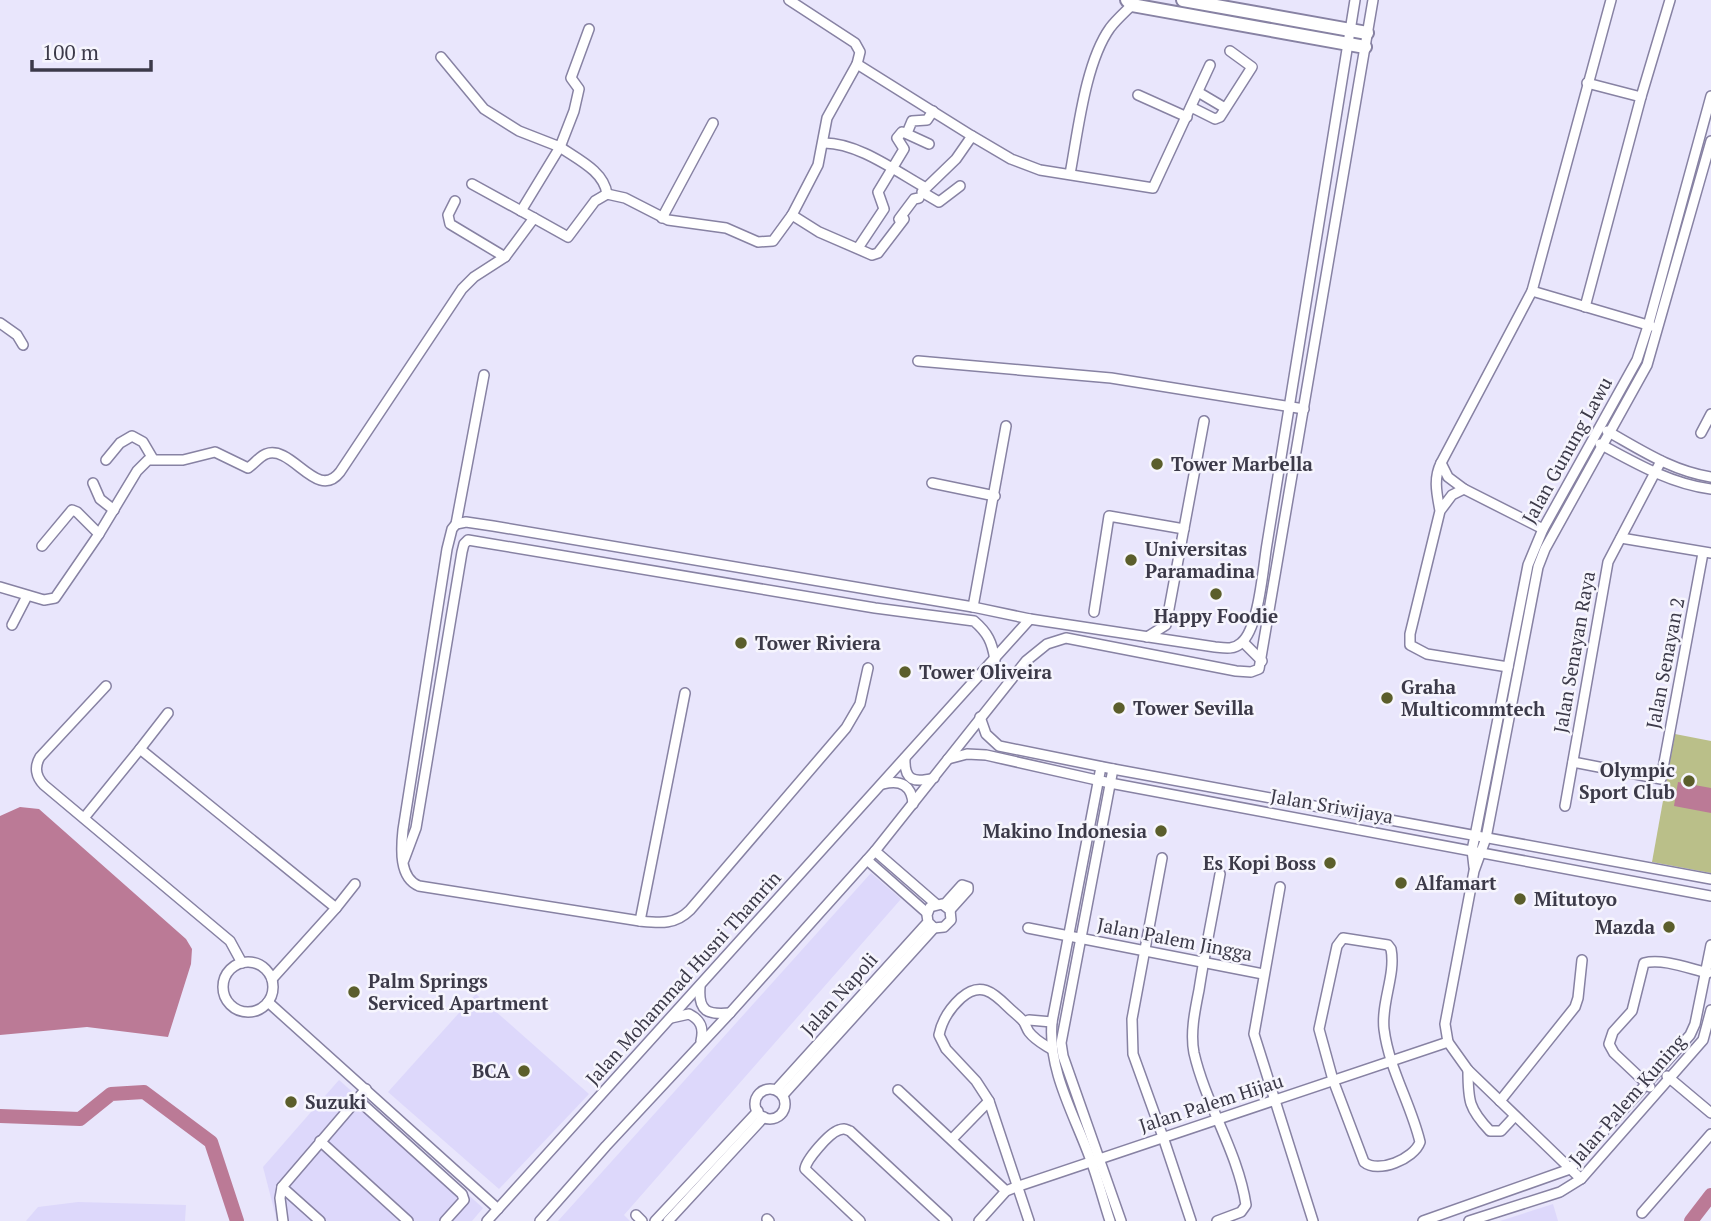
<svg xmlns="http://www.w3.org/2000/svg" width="1711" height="1221" viewBox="0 0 1711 1221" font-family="'PT Serif',serif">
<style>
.built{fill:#ddd8fb}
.green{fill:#babf89}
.water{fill:#bb7a96}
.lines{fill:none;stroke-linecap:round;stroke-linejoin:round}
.river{stroke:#bb7a96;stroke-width:14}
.minor-casing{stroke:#8782a3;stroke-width:12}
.major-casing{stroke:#8782a3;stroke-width:16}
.minor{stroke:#fff;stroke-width:9}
.major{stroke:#fff;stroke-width:12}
.poi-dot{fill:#5b5e2b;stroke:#f6f5fd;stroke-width:2.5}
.labels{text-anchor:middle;stroke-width:5;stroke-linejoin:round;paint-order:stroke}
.street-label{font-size:19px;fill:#3c3a49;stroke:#f6f5fd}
.poi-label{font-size:19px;font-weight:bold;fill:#3c3a49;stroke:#f6f5fd;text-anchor:start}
</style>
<rect width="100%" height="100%" fill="#e9e6fc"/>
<g class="built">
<polygon points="871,873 901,899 624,1215 630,1221 558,1221"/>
<polygon points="476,994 589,1094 499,1189 388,1092"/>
<polygon points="339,1080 483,1208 472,1221 277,1221 263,1167"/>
<polygon points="78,1202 186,1205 185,1221 26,1221 38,1207"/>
<polygon points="1553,1204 1558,1221 1500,1221"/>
</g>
<polygon class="green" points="1675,734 1711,741 1711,873 1652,862"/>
<g class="water">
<polygon points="1678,782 1711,788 1711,813 1674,806"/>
<polygon points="20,807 39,809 186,939 192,949 191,964 168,1037 87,1027 0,1035 0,816"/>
</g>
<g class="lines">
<g class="river">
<polyline points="0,1116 80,1119 111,1094 144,1092 211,1142 237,1221"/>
<polyline points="1691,1221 1711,1195"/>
</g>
<g class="minor-casing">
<g id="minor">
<polyline points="441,57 484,109 519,131 560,147 574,111 579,89 571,78 589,29"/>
<polyline points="857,64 972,136"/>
<polyline points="1587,83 1641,97"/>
<polyline points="1198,92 1225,108"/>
<polyline points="1138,95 1187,117"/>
<polyline points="1191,107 1215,119 1220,117 1252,67 1230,51"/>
<polyline points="907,133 912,121 927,120 933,111"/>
<path d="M823 143C857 142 897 172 926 188L956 159 972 136 1011 159 1040 170 1153 188 1210 65"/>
<path d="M1070 174C1078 132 1085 63 1110 28 1116 20 1125 12 1132 5"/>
<polyline points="472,184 534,218"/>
<polyline points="922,192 939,202 960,186"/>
<polyline points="455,201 448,215 450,224 505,257"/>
<path d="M521 211 560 147C577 159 604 171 607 194"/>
<polyline points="792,215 819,232 872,255 878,253 904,219"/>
<polyline points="662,218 713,123"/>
<polyline points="900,221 899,219 914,199 919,198"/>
<polyline points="858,248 884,209 878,192 904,149 897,138 902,132 905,133 929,144"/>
<polyline points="1532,291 1651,326"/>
<polyline points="1585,307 1641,97 1670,0"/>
<polyline points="0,323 17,335 23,345"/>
<polyline points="918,361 1111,378 1304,409"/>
<path d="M484 375 456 524 452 529 447 549 403 830C401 849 399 878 419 886L640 921C660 923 675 925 690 910L846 728 860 704 868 668"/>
<path d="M1607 431C1641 450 1672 471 1711 477"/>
<polyline points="1701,433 1711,414"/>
<path d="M1600 444C1635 463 1671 484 1711 489"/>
<polyline points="106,460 120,443 132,436 143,442 153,459"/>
<polyline points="1441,463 1532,291 1611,0"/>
<polyline points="93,483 100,499 114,510"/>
<polyline points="932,483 995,496"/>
<polyline points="1464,489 1543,529"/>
<path d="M1440 511C1437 494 1433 479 1441 463L1448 477 1464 489 1452 495 1440 511 1410 634V645L1427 654 1508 667"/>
<path d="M456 524 466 522 493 526 973 607 1030 619 1215 647C1224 648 1234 650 1241 643 1259 629 1263 567 1267 544L1355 0"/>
<polyline points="1621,538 1711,553"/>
<polyline points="42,546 72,510 77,512 99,534"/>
<path d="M0 587 44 600 55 598 99 534 137 471 148 460H183L215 452 248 468C254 464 260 456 266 454 292 444 317 502 340 472L462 289 474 277 505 257 534 218 568 237 595 201 607 194 625 198 668 220 726 228 758 242 773 241 792 215 818 165 827 118 857 64 860 52 855 43 789 0"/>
<polyline points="973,607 1006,426"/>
<polyline points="1094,612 1109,516 1184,529"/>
<polyline points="12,625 27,596"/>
<polyline points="1147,637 1166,625 1204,421"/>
<polyline points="1243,642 1262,661"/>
<path d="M106 686 40 757C34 767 36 777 44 785L230 941 242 963"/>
<polyline points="980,717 986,734 999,746 1113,769 1711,879"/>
<polyline points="140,749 168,713"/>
<path d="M905 758C904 781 914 783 934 778"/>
<polyline points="948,759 967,754 986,755 1110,783 1711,896"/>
<polyline points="1573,762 1661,779 1703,553"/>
<path d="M1101 767 1052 1022C1048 1071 1074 1114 1090 1158 1098 1179 1103 1200 1110 1221"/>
<polyline points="1113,769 1061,1043 1063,1056 1121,1221"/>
<path d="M883 784C901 779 912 786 913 804"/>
<polyline points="1565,806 1608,562 1661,461"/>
<polyline points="84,818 140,749 336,908 272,979"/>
<polyline points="875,851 936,904"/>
<polyline points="1162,858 1132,1019 1133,1054 1163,1137 1191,1221"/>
<path d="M404 860 416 828 462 552 464 544 468 540 875 608 974 621C988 633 992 642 995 660"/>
<polyline points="867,860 927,913"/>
<polyline points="1474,867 1472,850 1475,836 1528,565 1543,529 1637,360 1648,326 1711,96"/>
<polyline points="1280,887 1254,1034 1313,1221"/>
<polyline points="944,905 962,885 968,887 968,890 950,910"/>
<polyline points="336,908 355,884"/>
<polyline points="640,921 685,693"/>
<polyline points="1028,928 1263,974"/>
<path d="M1343 938 1388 945 1391 949C1396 975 1381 1002 1384 1029 1389 1069 1411 1104 1420 1142 1414 1159 1378 1174 1364 1162L1333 1080 1319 1029 1337 946Z"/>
<circle cx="248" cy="987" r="25"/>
<path d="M700 987C698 1012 708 1015 730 1013"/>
<polyline points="268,1002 498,1209"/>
<path d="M671 1018 689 1014C701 1020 704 1028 701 1041"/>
<polyline points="1024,1022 1029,1020 1052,1022"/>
<path d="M1468 1070C1468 1101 1469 1109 1490 1131H1501L1515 1116"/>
<polyline points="1667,1076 1711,1113"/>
<path d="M1650 1087 1614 1053 1609 1044 1613 1032 1632 1011 1644 963C1663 958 1690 969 1708 973"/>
<circle cx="770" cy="1104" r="15"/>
<polyline points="776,1090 928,922 927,915 930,907 942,904 950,910 951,920 944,927 934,928 928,922"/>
<polyline points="898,1090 1006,1191"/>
<polyline points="783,1095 934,928"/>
<polyline points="357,1099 462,1194 464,1200 445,1221"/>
<polyline points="1500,1101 1575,1007 1578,998 1582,960"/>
<polyline points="952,1139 989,1101"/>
<polyline points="320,1141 408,1221"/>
<polyline points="1581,1179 1468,1070 1448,1042 1445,1024 1474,871 1486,838 1538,567 1545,549 1647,365 1711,141"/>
<polyline points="282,1187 320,1221"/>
<polyline points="1642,1213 1711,1134"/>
<polyline points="636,1215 642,1221"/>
<polyline points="767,1219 769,1221"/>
<polyline points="283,1221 280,1198 282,1187 366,1089"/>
<polyline points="487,1221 1030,619"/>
<polyline points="540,1221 606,1146 730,1013 875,851 1026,661 1047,644 1066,638 1236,671 1251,672 1259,669 1373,0"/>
<polyline points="655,1221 758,1111"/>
<polyline points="668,1221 764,1117"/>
<path d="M860 1221 805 1169C806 1160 829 1133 839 1130 844 1128 845 1129 850 1131L947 1221"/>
<polyline points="979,1221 1006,1191 1016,1187 1448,1042"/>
<path d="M1029 1221 989 1101 976 1081 946 1049 939 1035C942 1020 950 1008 961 998 980 981 993 992 1008 1007 1013 1012 1020 1017 1024 1022 1026 1026 1027 1029 1029 1032 1035 1040 1043 1044 1051 1049"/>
<path d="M1217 1221 1241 1212 1246 1205C1238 1152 1206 1105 1194 1053 1190 1033 1195 1010 1199 990 1205 951 1213 913 1220 874"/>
<polyline points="1423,1221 1570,1169 1690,1035 1695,1024 1711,945"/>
<polyline points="1469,1221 1560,1192 1581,1179 1703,1040 1711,1010"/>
</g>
</g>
<g class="major-casing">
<g id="major">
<polyline points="1127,0 1132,5 1365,47"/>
<polyline points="1183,0 1367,33"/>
</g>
</g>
<use href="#minor" class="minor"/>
<use href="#major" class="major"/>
</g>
<g class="poi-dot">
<circle cx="1157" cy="464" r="7"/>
<circle cx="1131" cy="560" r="7"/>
<circle cx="1216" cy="594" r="7"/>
<circle cx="741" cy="643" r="7"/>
<circle cx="905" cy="672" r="7"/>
<circle cx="1387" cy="698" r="7"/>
<circle cx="1119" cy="708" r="7"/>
<circle cx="1689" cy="781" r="7"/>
<circle cx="1161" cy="831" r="7"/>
<circle cx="1330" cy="863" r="7"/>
<circle cx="1401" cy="883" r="7"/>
<circle cx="1520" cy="899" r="7"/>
<circle cx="1669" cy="927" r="7"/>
<circle cx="354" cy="992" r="7"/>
<circle cx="524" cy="1071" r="7"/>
<circle cx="291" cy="1102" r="7"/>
</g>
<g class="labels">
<g class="street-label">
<text transform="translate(1567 450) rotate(-61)" y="7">Jalan Gunung Lawu</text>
<text transform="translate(1574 652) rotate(-80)" y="7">Jalan Senayan Raya</text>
<text transform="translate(1665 663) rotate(-79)" y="7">Jalan Senayan 2</text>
<text transform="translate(1332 806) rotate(10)" y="7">Jalan Sriwijaya</text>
<text transform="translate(1175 939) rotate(11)" y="7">Jalan Palem Jingga</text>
<text transform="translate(683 978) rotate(-48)" y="7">Jalan Mohammad Husni Thamrin</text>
<text transform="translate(839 994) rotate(-48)" y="7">Jalan Napoli</text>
<text transform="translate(1627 1100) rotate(-49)" y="7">Jalan Palem Kuning</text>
<text transform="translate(1211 1103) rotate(-18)" y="7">Jalan Palem Hijau</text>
</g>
<g class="poi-label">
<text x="1171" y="471">Tower Marbella</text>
<text x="1145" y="556">Universitas<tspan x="1145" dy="22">Paramadina</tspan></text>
<text x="1216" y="623" text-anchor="middle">Happy Foodie</text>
<text x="755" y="650">Tower Riviera</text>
<text x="919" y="679">Tower Oliveira</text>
<text x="1401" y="694">Graha<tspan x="1401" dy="22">Multicommtech</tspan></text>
<text x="1133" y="715">Tower Sevilla</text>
<text x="1675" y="777" text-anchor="end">Olympic<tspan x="1675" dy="22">Sport Club</tspan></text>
<text x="1147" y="838" text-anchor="end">Makino Indonesia</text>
<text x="1316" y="870" text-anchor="end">Es Kopi Boss</text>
<text x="1415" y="890">Alfamart</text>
<text x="1534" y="906">Mitutoyo</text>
<text x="1655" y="934" text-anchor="end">Mazda</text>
<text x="368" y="988">Palm Springs<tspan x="368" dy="22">Serviced Apartment</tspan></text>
<text x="510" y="1078" text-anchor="end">BCA</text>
<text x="305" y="1109">Suzuki</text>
</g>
</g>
<path d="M32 60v10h119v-10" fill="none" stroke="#3c3a49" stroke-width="3.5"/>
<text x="42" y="60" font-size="21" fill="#3c3a49" stroke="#f6f5fd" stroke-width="5" paint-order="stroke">100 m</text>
</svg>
